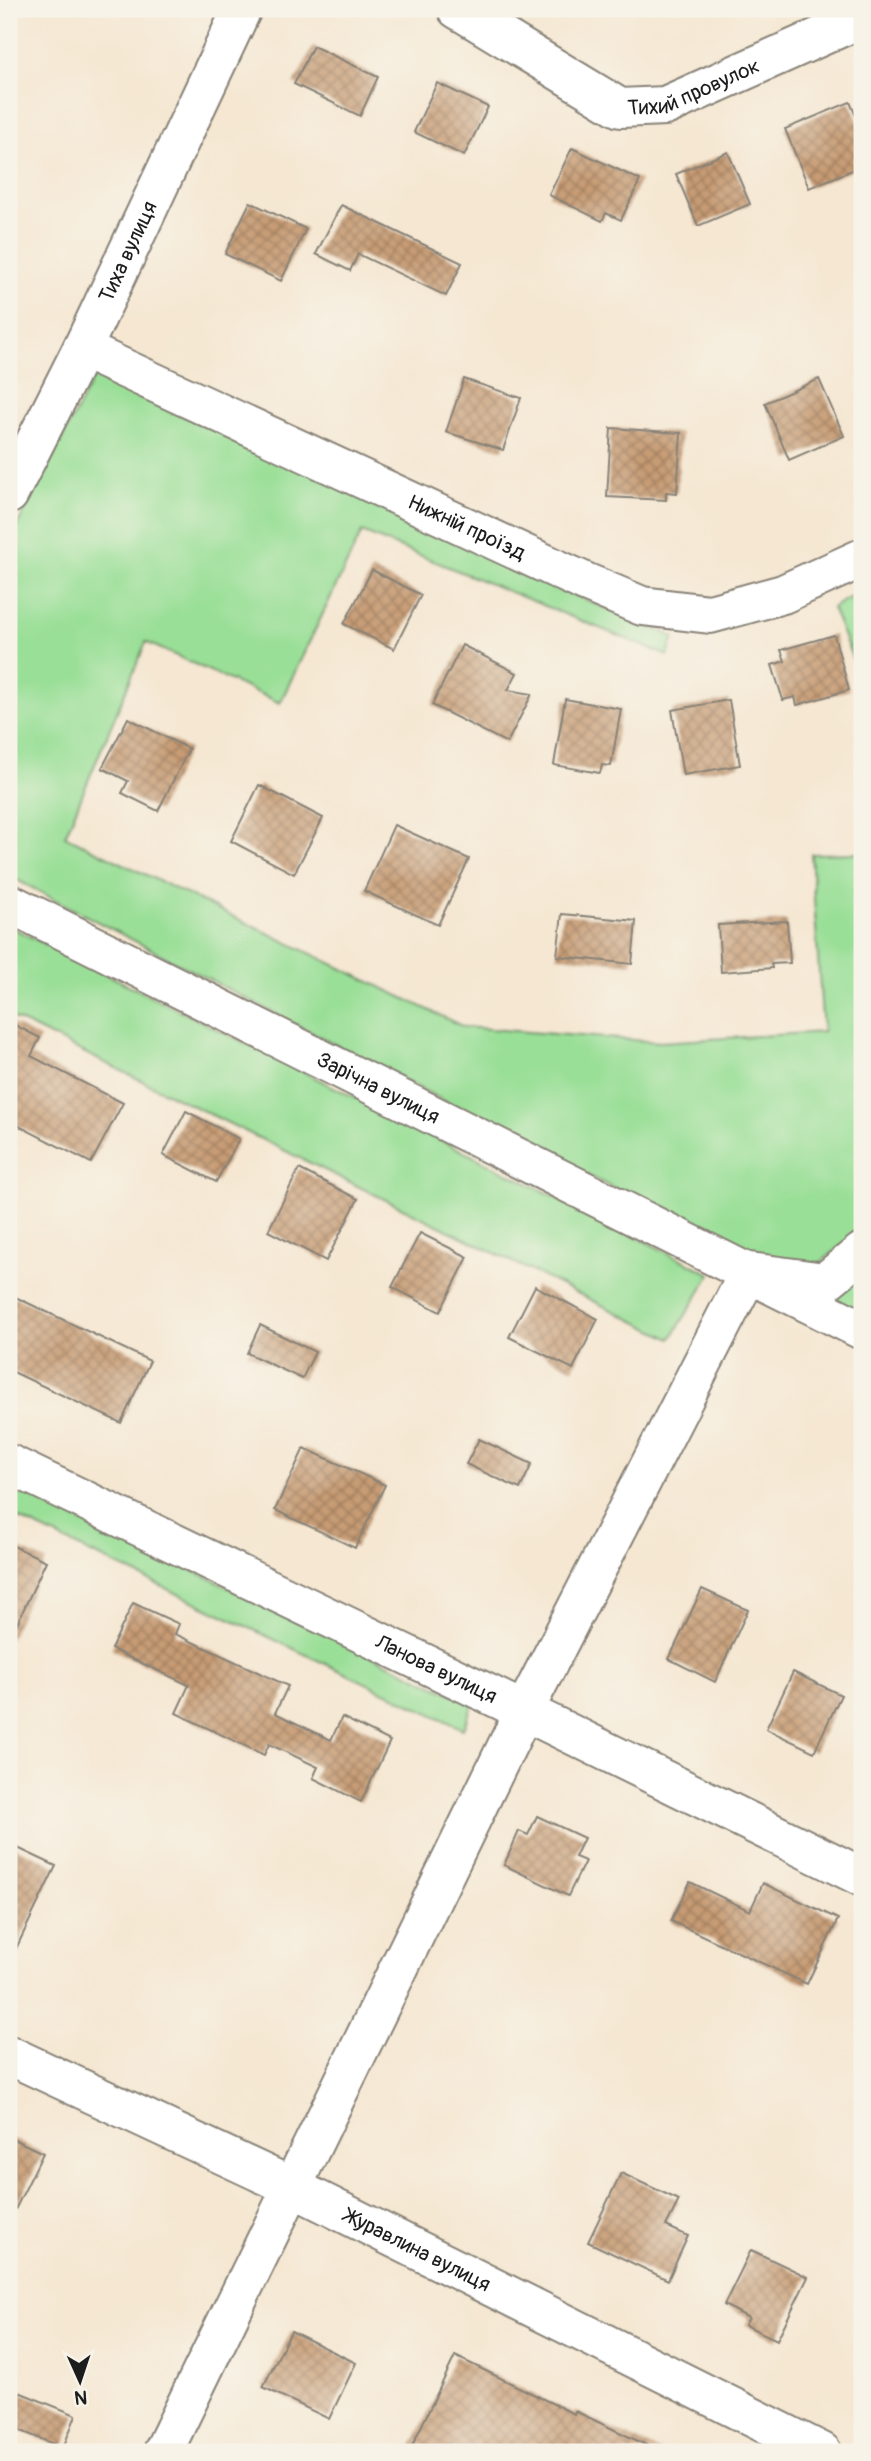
<svg xmlns="http://www.w3.org/2000/svg" width="871" height="2461" viewBox="0 0 871 2461" font-family="Pangolin,sans-serif">
<style>
.green{fill:#9adf97;stroke:#5b7e5a;stroke-width:2}
.building{fill:url(#building-cross-hatch)}
.lines{fill:none;stroke-linecap:round;stroke-linejoin:round}
.street-casing{stroke:#888277;stroke-width:42}
.street{stroke:#fff;stroke-width:38}
.labels{text-anchor:middle;stroke-width:5;stroke-linejoin:round;paint-order:stroke}
.street-label{font-size:21px;fill:#1c1c1c;stroke:#f7f3e8}
</style>
<defs>
<pattern id="building-cross-hatch" width="8" height="8" patternUnits="userSpaceOnUse" patternTransform="scale(1.75)"><rect width="8" height="8" fill="#c79c75"/><path d="M0 0l8 8M0 8l8-8" fill="none" stroke="#a17e5f"/></pattern>
</defs>
<rect width="100%" height="100%" fill="#f7f3e8"/>
<filter id="ink" filterUnits="userSpaceOnUse"><feTurbulence type="fractalNoise" baseFrequency=".0143" numOctaves="2"/><feDisplacementMap in="SourceGraphic" scale="14" xChannelSelector="R" yChannelSelector="G"/><feConvolveMatrix kernelMatrix="1 2 1 2 8 2 1 2 1" color-interpolation-filters="sRGB"/></filter>
<filter id="wash" filterUnits="userSpaceOnUse"><feTurbulence type="fractalNoise" baseFrequency=".00686" numOctaves="4" result="noise"/><feDisplacementMap in="SourceGraphic" scale="28" xChannelSelector="R" yChannelSelector="G"/><feGaussianBlur stdDeviation="1.57" result="paint"/><feColorMatrix in="noise" values="0 0 0 0 0 0 0 0 0 0 0 0 0 0 0 0 0 1.4 0 .05"/><feComposite in="paint" operator="in"/></filter>
<g filter="url(#wash)">
<rect width="100%" height="100%" fill="#f5e7d2"/>
<g class="green">
<polygon points="95,375 579,597 674,637 668,656 362,532 280,703 146,642 65,836 464,1027 660,1042 823,1032 811,854 862,853 862,1229 819,1264 742,1255 9,876 9,541"/>
<polygon points="854,595 862,612 862,681 832,608"/>
<polygon points="9,926 711,1274 671,1339 9,1016"/>
<polygon points="862,1277 862,1314 832,1300"/>
<polygon points="9,1483 473,1704 463,1729 9,1514"/>
</g>
<g id="blocks">
<g class="building">
<polygon points="313,46 378,77 360,116 294,84"/>
<polygon points="437,83 488,107 464,156 414,132"/>
<polygon points="850,102 862,130 862,166 809,188 785,129"/>
<polygon points="572,148 640,180 621,220 606,213 602,221 549,195"/>
<polygon points="728,152 750,204 698,226 676,174"/>
<polygon points="250,202 306,229 281,281 225,254"/>
<polygon points="341,205 462,263 446,296 358,254 350,271 316,254"/>
<polygon points="464,379 521,398 503,450 446,432"/>
<polygon points="819,379 844,436 789,460 765,403"/>
<polygon points="611,428 681,433 677,493 666,492 666,500 607,497"/>
<polygon points="372,570 421,595 394,649 344,624"/>
<polygon points="834,635 849,690 797,705 795,697 783,700 772,665 785,661 781,650"/>
<polygon points="462,645 517,673 508,690 532,694 507,743 432,705"/>
<polygon points="565,699 621,709 611,766 602,765 600,773 554,765"/>
<polygon points="729,700 740,765 683,775 672,710"/>
<polygon points="128,718 189,749 158,811 122,793 128,781 102,768"/>
<polygon points="259,785 323,818 294,874 231,841"/>
<polygon points="394,825 469,859 438,925 364,891"/>
<polygon points="562,914 636,921 632,964 557,956"/>
<polygon points="787,921 790,963 771,964 772,968 721,972 718,925"/>
<polygon points="9,1022 40,1038 31,1056 123,1103 91,1163 9,1121"/>
<polygon points="186,1111 239,1139 216,1182 163,1155"/>
<polygon points="299,1169 358,1199 326,1261 268,1231"/>
<polygon points="420,1233 468,1257 440,1312 392,1287"/>
<polygon points="535,1286 598,1319 573,1369 509,1337"/>
<polygon points="9,1294 150,1361 121,1423 9,1370"/>
<polygon points="260,1325 315,1352 302,1379 247,1353"/>
<polygon points="479,1439 532,1464 520,1489 466,1464"/>
<polygon points="304,1448 385,1485 355,1548 275,1510"/>
<polygon points="9,1544 46,1561 9,1641"/>
<polygon points="702,1589 748,1610 715,1682 669,1659"/>
<polygon points="133,1603 179,1624 175,1634 288,1686 275,1713 331,1740 342,1717 390,1741 361,1802 313,1778 318,1767 269,1744 264,1755 176,1713 189,1685 111,1649"/>
<polygon points="793,1672 841,1695 814,1752 766,1729"/>
<polygon points="537,1816 584,1838 575,1857 585,1861 568,1896 504,1865 519,1831 528,1835"/>
<polygon points="9,1844 56,1866 9,1963"/>
<polygon points="690,1882 750,1911 763,1883 838,1919 807,1984 671,1921"/>
<polygon points="9,2137 43,2153 9,2222"/>
<polygon points="621,2173 679,2200 666,2226 688,2236 668,2280 588,2242"/>
<polygon points="751,2250 808,2277 777,2340 745,2325 749,2318 724,2305"/>
<polygon points="291,2331 356,2363 329,2419 263,2387"/>
<polygon points="455,2356 574,2414 575,2411 661,2452 409,2452"/>
<polygon points="9,2388 76,2415 63,2448 9,2426"/>
</g>
</g>
</g>
<g filter="url(#ink)">
<use href="#blocks" fill-opacity="0" stroke="#888277" stroke-width="2"/>
<g class="lines">
<g class="street-casing">
<g id="street">
<path id="s1" d="M457 9 620 108 665 106 862 18"/>
<path id="s2" d="M82 349 585 582 642 606 710 614 783 594 862 558"/>
<path id="s3" d="M9 494 82 349 242 9"/>
<path id="s4" d="M9 903 862 1330"/>
<path id="s5" d="M9 1464 524 1711 862 1877"/>
<path id="s6" d="M9 2055 292 2187 822 2452"/>
<polyline points="163,2452 524,1711 749,1272 825,1282 862,1252"/>
</g>
</g>
<use href="#street" class="street"/>
</g>
</g>
<g class="labels">
<g class="street-label">
<text dy="7" stroke="none"><textPath href="#s1" startOffset="268">Тихий провулок</textPath></text>
<text dy="7" stroke="none"><textPath href="#s3" startOffset="270">Тиха вулиця</textPath></text>
<text dy="7" stroke="none"><textPath href="#s2" startOffset="424">Нижній проїзд</textPath></text>
<text dy="7" stroke="none"><textPath href="#s4" startOffset="413">Зарічна вулиця</textPath></text>
<text dy="7" stroke="none"><textPath href="#s5" startOffset="474">Ланова вулиця</textPath></text>
<text dy="7" stroke="none"><textPath href="#s6" startOffset="453">Журавлина вулиця</textPath></text>
</g>
</g>
<rect width="871" height="2461" fill="none" stroke="#f7f3e8" stroke-width="35"/>
<g transform="translate(80 2381) rotate(177)" stroke="#f7f3e8" stroke-width="5" paint-order="stroke">
<path d="M0-5L12 26L0 18L-12 26Z" fill="#1c1c1c"/>
<text y="-10" font-size="19" font-weight="bold" text-anchor="middle" fill="#1c1c1c">N</text>
</g>
</svg>
